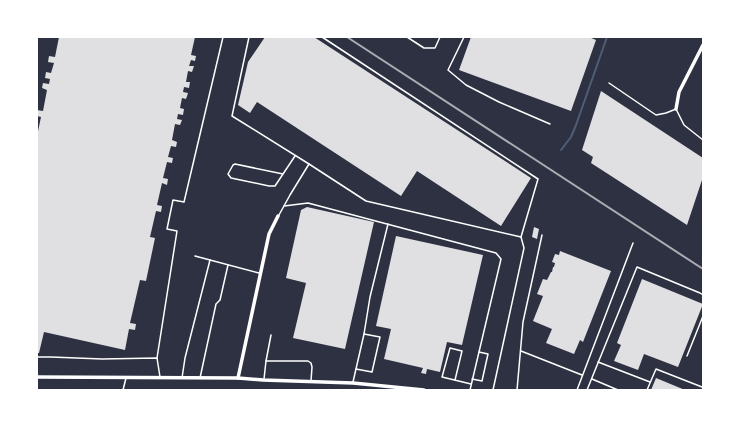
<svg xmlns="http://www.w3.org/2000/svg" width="740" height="427" viewBox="0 0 740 427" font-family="'Nunito Sans',sans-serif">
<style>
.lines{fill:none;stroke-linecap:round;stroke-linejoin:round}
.stream{stroke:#4f5d75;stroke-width:2}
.building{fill:#e0e0e3}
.service{stroke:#fff;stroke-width:1.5}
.minor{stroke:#fff;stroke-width:3.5}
.rail{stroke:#abadb3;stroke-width:2}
</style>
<rect width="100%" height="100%" fill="#2d3142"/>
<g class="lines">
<polyline class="stream" points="561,150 571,137 576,125 607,37"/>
</g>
<g class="building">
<polygon points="59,37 195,37 191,55 196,56 195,61 191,60 189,66 194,66 192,72 188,71 186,82 190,82 189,88 184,87 183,92 188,93 186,99 182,98 180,108 184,109 183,115 178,114 177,119 182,120 180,125 175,124 172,140 177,142 176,147 171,146 168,157 173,158 172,163 167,162 163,178 168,179 167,185 162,183 157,205 162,206 161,212 156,211 150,237 155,238 146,281 140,280 130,323 136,324 135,330 129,329 125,350 44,332 39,353 37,353 37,136 41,117 37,116 37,110 43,111 47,90 42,88 43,83 49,84 50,79 45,78 46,72 51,73 54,63 48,62 49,56 55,57"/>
<polygon points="265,37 314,37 531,178 501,226 417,171 401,196 257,102 250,113 238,105 248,62"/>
<polygon points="471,37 589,37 596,40 571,111 459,70"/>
<polygon points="601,91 703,158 703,177 687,225 591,163 593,157 582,150"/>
<polygon points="307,207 374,222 345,349 293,338 306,283 286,278 301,210"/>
<polygon points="534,227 539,229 537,239 532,237"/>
<polygon points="396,236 483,255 462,345 447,342 440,372 427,369 426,374 421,373 423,368 384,359 391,329 376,326"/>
<polygon points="560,251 611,271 583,342 580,340 574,354 546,343 552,329 533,321 543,296 537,294 543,279 547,280 551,272 552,272 553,267 554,267 555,263 552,262 555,254 559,255"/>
<polygon points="642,279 703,304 678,367 644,354 638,370 614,361 621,345 617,343"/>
<polygon points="656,378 685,390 651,390"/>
</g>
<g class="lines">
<g class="service">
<polyline points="249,37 232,116 309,164"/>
<polyline points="322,37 538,179 521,237"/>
<polyline points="407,37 424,48 435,48 440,37"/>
<polyline points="464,37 448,70 466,85 499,102 550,124"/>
<polyline points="609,83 656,115 666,113 676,109 684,125 703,140"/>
<polyline points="283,174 235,164 233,165 228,174 231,178 269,186 275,186 295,156"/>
<polyline points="284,206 308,203 496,253 501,259 470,390"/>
<polyline points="279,215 290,195 309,164 366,201 521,237 524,248 493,390"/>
<polyline points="195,256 259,273"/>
<polyline points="521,351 582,375"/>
<polyline points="687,356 703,316"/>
<polyline points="37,357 51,357 102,359 157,358 160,377"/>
<polyline points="157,358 177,231 167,229 173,200 184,202 223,37"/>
<polyline points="266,361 271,335"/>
<polyline points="598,362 650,382"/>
<polyline points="356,369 372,372 380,337 364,334"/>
<polyline points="182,378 185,358 210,260"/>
<polyline points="200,378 216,304 220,300 228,265"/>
<polyline points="264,379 266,361 308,361 311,363 312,367 311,381"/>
<polyline points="472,379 482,381 488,354 479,352"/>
<polyline points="592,379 618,390"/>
<polyline points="455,380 462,351 450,348 442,377 471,384"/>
<polyline points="353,382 364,334 370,297 388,224"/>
<polyline points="123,390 126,378"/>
<polyline points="517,390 523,322 542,235"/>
<polyline points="577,390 633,243"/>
<polyline points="587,390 637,267 700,293 703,295"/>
<polyline points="647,390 656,369 702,387"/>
</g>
<g class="minor">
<polyline points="676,109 679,92 703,45"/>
<polyline points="37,377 238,378 263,380 353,383 424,390"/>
<polyline points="238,378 269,234 278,216"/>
</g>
<polyline class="rail" points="347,37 703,269"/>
</g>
<rect width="740" height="427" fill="none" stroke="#ffffff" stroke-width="76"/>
</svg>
